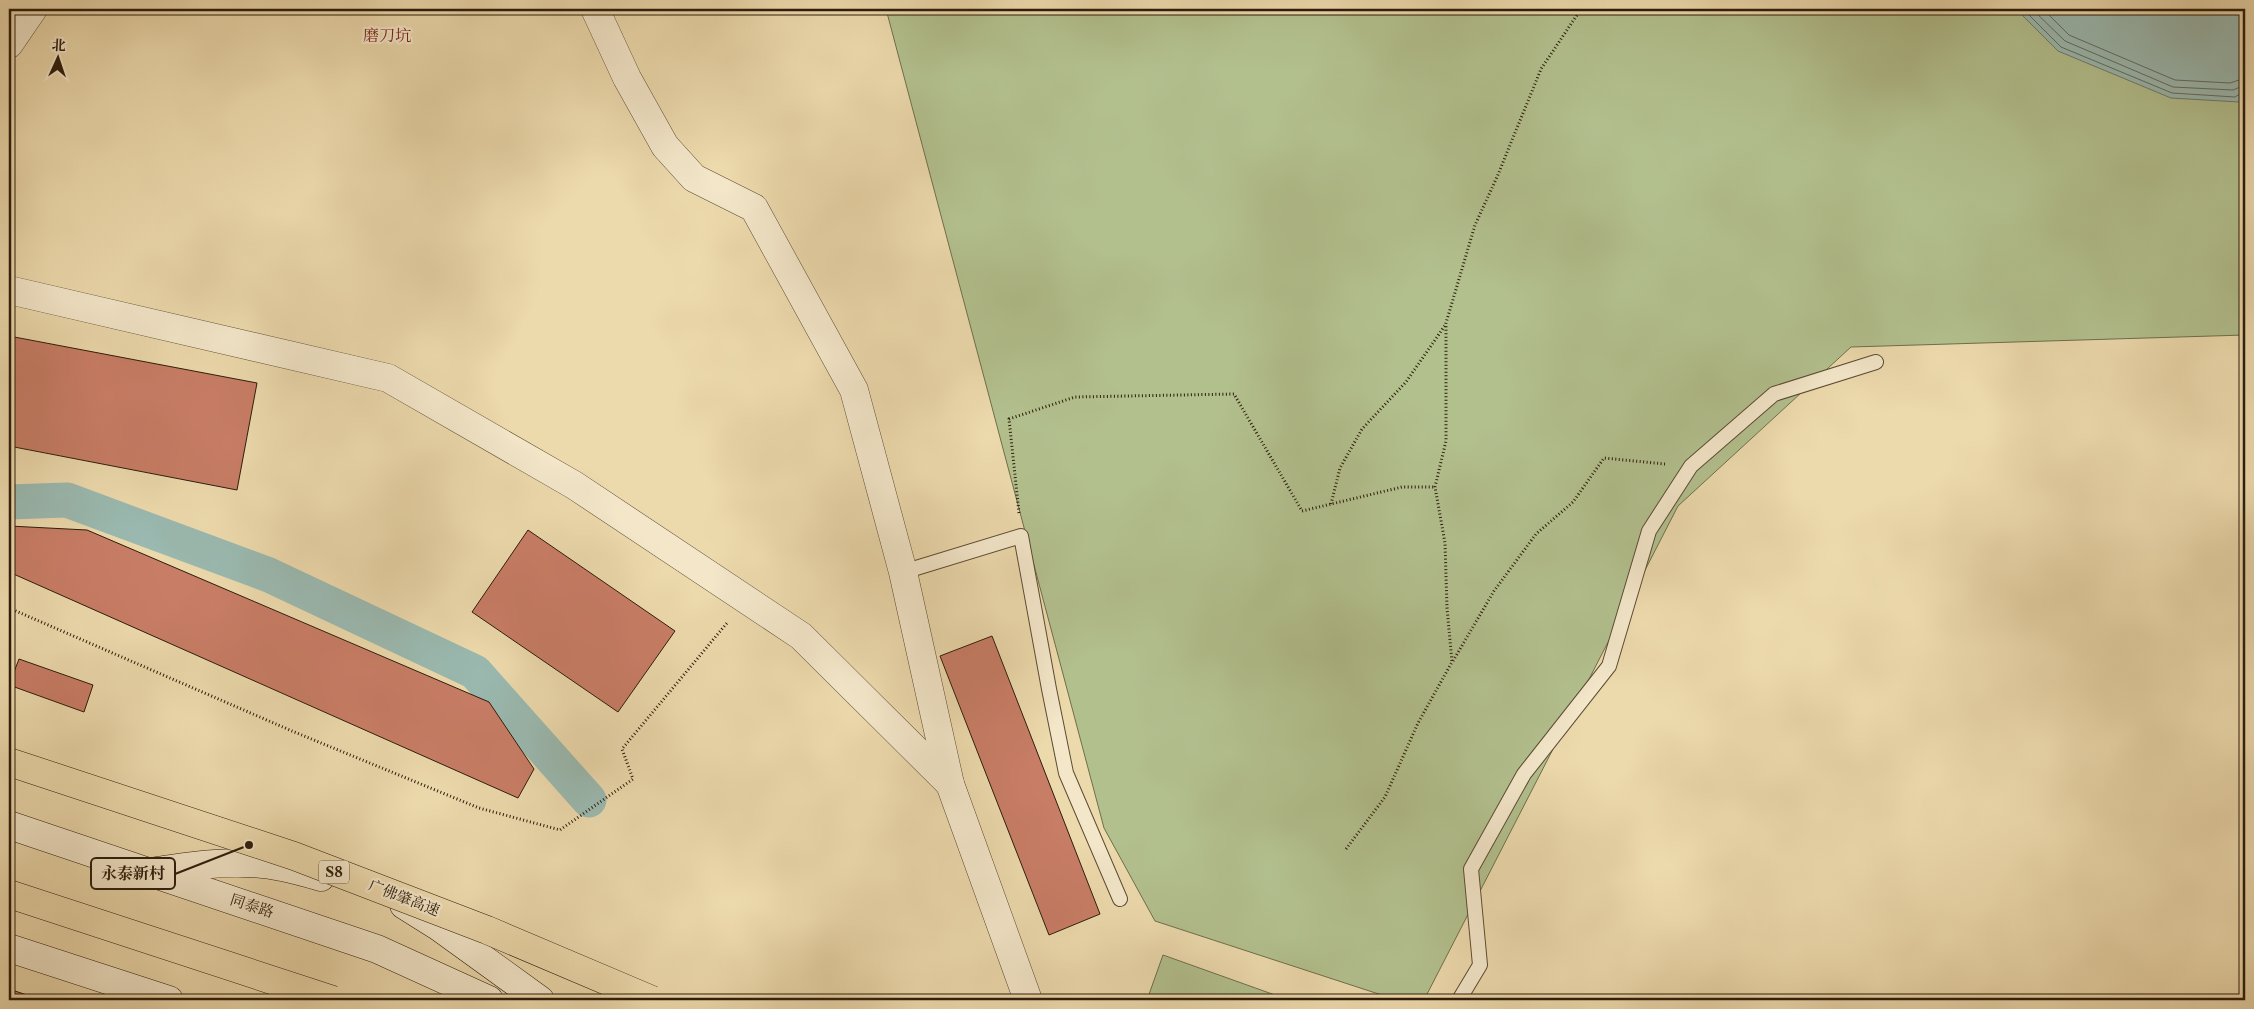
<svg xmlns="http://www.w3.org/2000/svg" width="2254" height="1009" viewBox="0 0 2254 1009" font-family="'Libre Caslon Text','Noto Serif SC',serif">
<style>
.green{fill:#b2c08e;stroke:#6f6e4c}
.water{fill:#9ab9b0;stroke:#6e7a6e}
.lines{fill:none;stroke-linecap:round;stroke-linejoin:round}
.shore{stroke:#636a5e;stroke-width:1}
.canal{stroke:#9ab9b0;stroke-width:35}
.building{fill:#c87d66;stroke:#2c1c0b}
.lane-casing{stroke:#5c4b33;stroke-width:16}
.street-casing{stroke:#5c4b33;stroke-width:29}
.secondary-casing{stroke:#2c1c0b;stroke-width:29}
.path{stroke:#2c1c0b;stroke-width:3;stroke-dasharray:1 2.5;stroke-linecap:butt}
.lane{stroke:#f3e6c9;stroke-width:14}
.street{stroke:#f3e6c9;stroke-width:28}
.secondary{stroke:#f3e6c9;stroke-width:28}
.highway-bridge-casing{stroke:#2c1c0b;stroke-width:29;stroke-linecap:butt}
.highway-bridge{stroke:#ecd9ac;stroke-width:28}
.labels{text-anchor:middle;stroke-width:4.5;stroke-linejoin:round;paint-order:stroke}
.shield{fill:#f3e6c9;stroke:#685944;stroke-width:1}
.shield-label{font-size:14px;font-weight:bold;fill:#2c1c0b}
.street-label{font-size:15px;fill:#2c1c0b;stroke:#f3e6c9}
.neighbourhood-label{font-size:16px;fill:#7a1f14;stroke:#f3e6c9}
.leader{fill:none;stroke:#2c1c0b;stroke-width:2}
.callout-dot{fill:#2c1c0b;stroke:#f3e6c9;stroke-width:2}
.callout{fill:#f3e6c9;stroke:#2c1c0b;stroke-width:2}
.callout-label{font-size:16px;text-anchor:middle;font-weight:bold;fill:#2c1c0b}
</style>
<rect width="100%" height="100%" fill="#ecd9ac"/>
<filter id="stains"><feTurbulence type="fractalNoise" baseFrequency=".004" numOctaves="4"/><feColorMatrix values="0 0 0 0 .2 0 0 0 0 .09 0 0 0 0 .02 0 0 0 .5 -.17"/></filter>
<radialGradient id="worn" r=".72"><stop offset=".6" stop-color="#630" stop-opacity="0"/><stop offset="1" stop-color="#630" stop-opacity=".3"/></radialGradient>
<g class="green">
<polygon points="886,9 2245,9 2245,335 1851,347 1678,506 1424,1000 1397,1000 1155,921 1104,828"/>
<polygon points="1163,955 1289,1000 1147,1000"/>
</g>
<polygon class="water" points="2016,9 2227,9 2245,17 2245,94 2239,102 2171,98 2058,51"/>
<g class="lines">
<g class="shore">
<polyline points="2023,9 2061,47 2172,93 2235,97 2245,91"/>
<polyline points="2032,9 2065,41 2173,87 2233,90 2245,85"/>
<polyline points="2043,9 2069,35 2175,80 2230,83 2245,78"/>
</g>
<polyline class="canal" points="9,502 67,500 269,575 475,672 589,800"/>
</g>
<g class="building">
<polygon points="9,336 257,383 237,490 9,446"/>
<polygon points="9,526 87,530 489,702 534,769 518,798 9,572"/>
<polygon points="528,530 675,631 618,712 472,612"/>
<polygon points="992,636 1100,914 1049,935 940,656"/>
<polygon points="19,659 93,685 84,712 9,685"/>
<polygon points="9,989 33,1000 9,1000"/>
<polygon points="9,989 42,1000 9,1000"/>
</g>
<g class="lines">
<g class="lane-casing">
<g id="lane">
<polyline points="903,572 1021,536 1049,689 1066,773 1120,899"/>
<polyline points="1459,1000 1480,965 1471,869 1524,774 1609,666 1649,531 1691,466 1774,394 1876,362"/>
</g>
</g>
<g class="street-casing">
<g id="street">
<polyline points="595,9 627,78 665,146 694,178 754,208 854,390 903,572 950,784 1028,1000"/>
<polyline points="9,44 33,9"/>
<polyline points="9,290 388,378 574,485 801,636 950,784"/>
</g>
</g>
<g class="secondary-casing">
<g id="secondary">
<polyline points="9,825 377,949 489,1000"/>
<path d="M156 871C186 867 215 862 245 863 271 863 296 870 321 877"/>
<polyline points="404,905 439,927 540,1000"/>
<polyline points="9,948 169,1000"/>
</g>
</g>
<g class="path">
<polyline points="1331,504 1340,468 1362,429 1406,382 1446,324"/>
<polyline points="1019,513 1009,419 1075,397 1234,394 1302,511 1402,487 1435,487"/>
<polyline points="9,608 292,731 479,808 560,830 633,779 622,749 727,623"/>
<polyline points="1453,661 1494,591 1536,534 1573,502 1604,458 1665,464"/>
<polyline points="1346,849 1385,797 1418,723 1452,662 1447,608 1445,543 1435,487 1446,441 1446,323 1475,225 1497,177 1541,69 1581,9"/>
</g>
<use href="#lane" class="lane"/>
<use href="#street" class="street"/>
<use href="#secondary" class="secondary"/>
<g class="highway-bridge-casing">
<g id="highway-bridge">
<polyline points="9,762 294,856 487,930 652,1000"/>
<polyline points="9,894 333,1000"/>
</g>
</g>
<use href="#highway-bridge" class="highway-bridge"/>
</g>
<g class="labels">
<rect class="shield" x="319" y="860.5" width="30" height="23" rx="4"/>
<g class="shield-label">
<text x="334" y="877">S8</text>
</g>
<g class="street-label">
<text transform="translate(404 898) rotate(21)" y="5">广佛肇高速</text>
<text transform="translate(252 906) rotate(18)" y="5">同泰路</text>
</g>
<g class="neighbourhood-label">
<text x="387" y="41">磨刀坑</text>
</g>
</g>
<path class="leader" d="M249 845L175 874"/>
<circle class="callout-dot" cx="249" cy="845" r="5"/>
<rect class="callout" x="91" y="858" width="84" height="31" rx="5"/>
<g class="callout-label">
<text x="133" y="879">永泰新村</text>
</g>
<rect width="2254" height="1009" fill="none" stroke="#ecd9ac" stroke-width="30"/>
<rect x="10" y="10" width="2234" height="989" fill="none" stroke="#2c1c0b" stroke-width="2.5"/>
<rect x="15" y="15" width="2224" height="979" fill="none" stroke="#2c1c0b"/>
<g transform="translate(58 58) rotate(3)" stroke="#f3e6c9" stroke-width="4" paint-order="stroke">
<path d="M0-4L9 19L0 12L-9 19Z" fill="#2c1c0b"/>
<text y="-8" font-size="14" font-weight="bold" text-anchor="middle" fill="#2c1c0b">北</text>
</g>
<rect width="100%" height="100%" filter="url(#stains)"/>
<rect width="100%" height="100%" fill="url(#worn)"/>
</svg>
